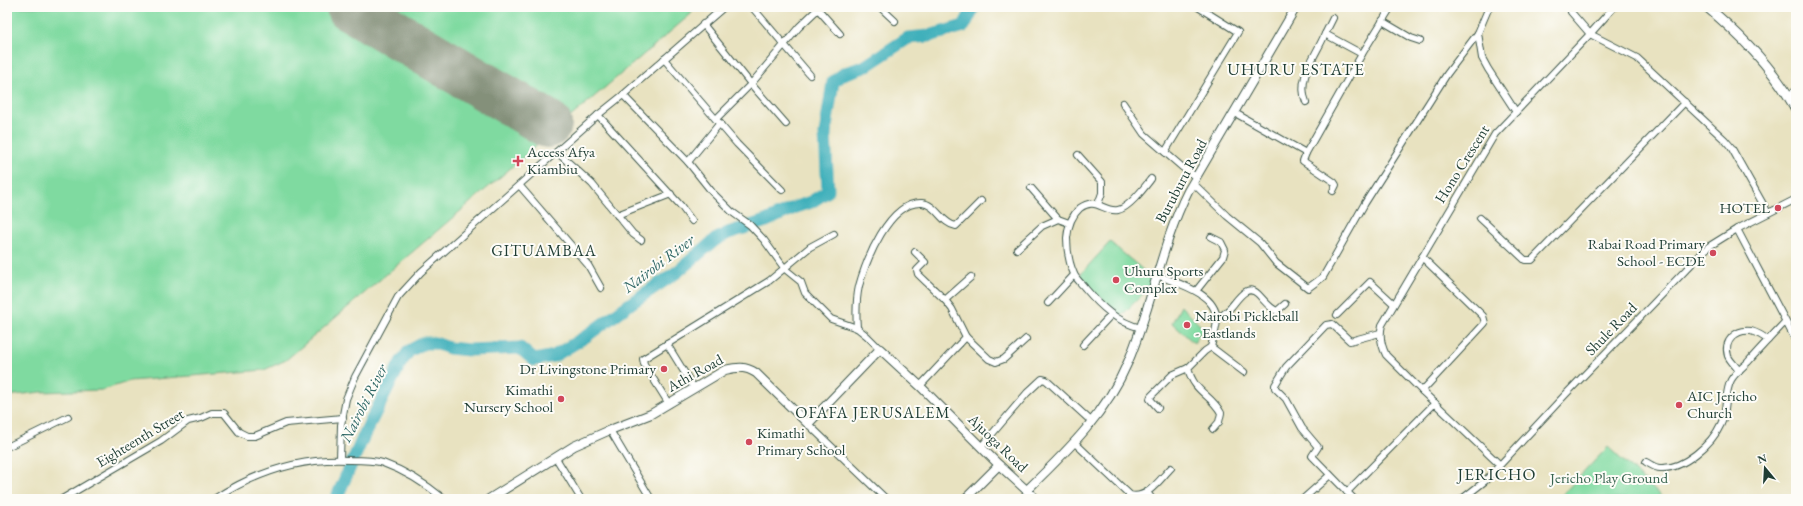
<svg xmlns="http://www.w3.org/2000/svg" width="1803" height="506" viewBox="0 0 1803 506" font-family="'EB Garamond',serif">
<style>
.green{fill:#7fdaa0;stroke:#4f8c6a}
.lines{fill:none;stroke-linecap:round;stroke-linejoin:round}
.river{stroke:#41b0bb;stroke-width:13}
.runway{stroke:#84907a;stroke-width:48}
.minor-casing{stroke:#3d5649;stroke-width:8}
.tertiary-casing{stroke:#3d5649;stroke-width:10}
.secondary-casing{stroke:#3d5649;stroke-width:11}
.minor{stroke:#fff;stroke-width:6}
.tertiary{stroke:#fff;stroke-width:8}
.secondary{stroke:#fff;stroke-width:9}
.poi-dot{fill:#d1495b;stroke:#fdfcf7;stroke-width:1.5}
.labels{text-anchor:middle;stroke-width:4;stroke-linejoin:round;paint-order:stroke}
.poi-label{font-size:15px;fill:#1f3d34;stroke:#fdfcf7;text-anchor:start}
.street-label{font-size:15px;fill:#1f3d34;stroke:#fdfcf7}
.park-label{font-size:15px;fill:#37644f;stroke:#fdfcf7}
.neighbourhood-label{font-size:16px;letter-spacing:1px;fill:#1f3d34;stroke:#fdfcf7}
.water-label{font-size:16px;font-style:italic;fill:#2b6563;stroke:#fdfcf7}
.quarter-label{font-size:17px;letter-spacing:1px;fill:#1f3d34;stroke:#fdfcf7}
</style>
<rect width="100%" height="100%" fill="#fdfcf7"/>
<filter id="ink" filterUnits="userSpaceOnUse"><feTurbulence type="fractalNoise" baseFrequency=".025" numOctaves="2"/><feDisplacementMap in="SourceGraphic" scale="8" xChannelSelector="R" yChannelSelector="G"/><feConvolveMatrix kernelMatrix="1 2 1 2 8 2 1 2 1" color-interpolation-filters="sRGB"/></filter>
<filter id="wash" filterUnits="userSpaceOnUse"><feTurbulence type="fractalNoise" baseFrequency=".012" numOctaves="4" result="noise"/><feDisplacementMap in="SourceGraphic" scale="16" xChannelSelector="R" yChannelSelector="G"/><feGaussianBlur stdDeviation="0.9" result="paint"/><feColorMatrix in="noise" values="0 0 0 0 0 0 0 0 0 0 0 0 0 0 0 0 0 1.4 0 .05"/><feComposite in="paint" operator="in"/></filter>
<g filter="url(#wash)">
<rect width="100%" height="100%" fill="#e8e2c0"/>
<g class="green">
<polygon points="7,7 694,7 691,14 286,360 264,370 130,381 103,390 41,392 7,396"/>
<polygon points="1110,242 1156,281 1118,319 1077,278"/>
<polygon points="1181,306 1203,328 1194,343 1172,323"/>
<polygon points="1608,447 1664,499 1558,499"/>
</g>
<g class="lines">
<polyline class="river" points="336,499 365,433 401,362 409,351 424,343 435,343 449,348 469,350 520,348 534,360 554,356 585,337 634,301 677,272 715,240 728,233 766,221 796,207 811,202 828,191 825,134 833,82 845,73 864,67 908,38 929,36 964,26 974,7"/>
<polyline class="runway" points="350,7 548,124"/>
</g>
</g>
<g filter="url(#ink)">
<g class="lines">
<g class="minor-casing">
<g id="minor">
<polyline points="752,7 810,75"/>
<polyline points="816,7 840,34"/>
<polyline points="880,7 895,21"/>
<polyline points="1489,7 1478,33 1482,58 1488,69 1516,112"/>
<polyline points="1570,7 1571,12 1590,34 1614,7"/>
<polyline points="1382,21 1411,38 1420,41"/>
<polyline points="703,24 751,84 786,124"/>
<polyline points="1325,34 1333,18"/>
<polyline points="664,59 737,144 782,190"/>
<polyline points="623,95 688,162 712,192 732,212 750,225 764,240 785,269 801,282 805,293 831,319 857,328 867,336 880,349"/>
<polyline points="1788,95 1796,91"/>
<path d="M1306 102C1296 78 1316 56 1325 34L1362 54"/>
<polyline points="1123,103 1144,134 1182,167 1196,177"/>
<polyline points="1235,113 1306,153 1362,54 1391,7"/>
<polyline points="598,115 681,206 692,221"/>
<polyline points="716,119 751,84 799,27 820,7"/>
<polyline points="557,152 592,184 633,234 641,240"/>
<polyline points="1165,152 1238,32 1198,7"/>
<polyline points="1306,153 1303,161 1334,182 1336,185 1333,191"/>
<polyline points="1078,155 1102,182 1102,193 1098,204"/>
<polyline points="688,162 720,123"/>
<polyline points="1193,183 1227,216 1260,243 1276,263 1308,288 1323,277 1365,203 1447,74 1478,33"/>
<polyline points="520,186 588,265 601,288"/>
<polyline points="1031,188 1058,219 1069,223"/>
<polyline points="617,215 671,194"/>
<polyline points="1480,218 1525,260 1532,260 1685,102"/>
<polyline points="1737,229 1796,341"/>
<polyline points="1017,249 1042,226 1058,219"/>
<polyline points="915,252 925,262 917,270 918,274 945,300"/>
<polyline points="1422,257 1483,316 1485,323 1422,391"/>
<path d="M1157 275C1178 284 1215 292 1217 319 1217 328 1213 338 1211 347L1205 351 1188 368 1172 375 1151 396 1150 399 1158 408"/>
<polyline points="1196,291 1223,257 1225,250 1221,242 1211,237"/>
<polyline points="1048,303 1074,275"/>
<polyline points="1337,315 1370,282 1394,304"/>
<path d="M1217 320C1222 315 1227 312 1231 307 1238 299 1247 283 1258 294 1264 300 1269 308 1277 311L1285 304"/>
<path d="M857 328C856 314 856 300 859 286 866 261 889 201 922 203 936 204 942 224 956 226L981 201"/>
<path d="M1141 328C1117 322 1101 307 1085 288 1082 284 1076 279 1074 274 1069 263 1067 250 1067 238 1068 226 1071 216 1080 208 1096 196 1104 213 1118 210 1129 208 1144 188 1151 179"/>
<polyline points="966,337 989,359 996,362 1004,359 1026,339"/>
<polyline points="667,344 694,388"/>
<polyline points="1083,345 1111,315"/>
<polyline points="1211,347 1244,372"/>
<path d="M1188 368C1194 393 1211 394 1221 413L1219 422 1213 429"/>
<path d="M1739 371C1736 366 1730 361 1728 356 1723 340 1737 329 1751 331 1758 333 1763 336 1768 340"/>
<polyline points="920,386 966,337 952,309 945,300 971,277"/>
<polyline points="669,404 644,364 643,359 769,281 810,247 834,234"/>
<polyline points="808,424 886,499"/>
<polyline points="610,430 651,499"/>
<path d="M1075 443 1130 495C1147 500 1160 479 1171 468"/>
<polyline points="7,447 68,417"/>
<polyline points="981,447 1027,393 1042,379 1046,380 1092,422"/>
<polyline points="556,458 581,499"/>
<polyline points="340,459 341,425 346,399 355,377 398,297 421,272 598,115 623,95 724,7"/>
<path d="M1646 462C1650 464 1655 468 1660 468 1683 470 1712 444 1721 424 1728 410 1724 393 1731 380 1735 373 1743 367 1748 362 1760 348 1773 335 1785 322"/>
<path d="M1499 464 1422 391 1386 355C1381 345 1379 336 1382 325L1495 134 1590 34 1637 58 1725 140 1731 147 1768 213"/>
<polyline points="1147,492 1152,499"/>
<polyline points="1347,492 1435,403"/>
<polyline points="62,499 161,441 188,421 201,418 212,413 224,413 239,432 247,436 255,436 286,423 343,418"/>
<path d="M214 499C256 472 300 457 350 460 360 460 373 460 383 463 405 471 426 484 444 499"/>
<polyline points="1303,499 1330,475"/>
<polyline points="1354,499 1312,456 1318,447 1302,428 1286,399 1275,388 1275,385 1286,367 1326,325 1332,324 1350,341 1380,333"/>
<polyline points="1462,499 1485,481 1565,395 1708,247 1737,229 1796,199"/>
</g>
</g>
<g class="tertiary-casing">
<g id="tertiary">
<path d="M1027 490C1066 452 1106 414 1128 362 1152 306 1161 245 1188 191L1296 7"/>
<path d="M489 499 574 446 610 430 651 414 725 370C738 367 745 366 756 373L808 424 880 349 920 386 999 465 1036 499"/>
<polyline points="965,499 999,465"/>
</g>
</g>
<g class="secondary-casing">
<path id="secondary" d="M1707 7C1742 36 1774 69 1796 109"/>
</g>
<use href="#minor" class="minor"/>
<use href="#tertiary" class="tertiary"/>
<use href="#secondary" class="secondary"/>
</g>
</g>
<g class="poi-dot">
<path d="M516 155h4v4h4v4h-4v4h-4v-4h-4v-4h4z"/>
<circle cx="1778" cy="208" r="4"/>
<circle cx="1713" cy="253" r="4"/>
<circle cx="1116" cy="280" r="4"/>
<circle cx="1187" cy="325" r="4"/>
<circle cx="664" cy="369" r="4"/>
<circle cx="561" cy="399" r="4"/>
<circle cx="1679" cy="405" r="4"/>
<circle cx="749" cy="442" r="4"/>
</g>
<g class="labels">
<g class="poi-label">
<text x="527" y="157">Access Afya<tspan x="527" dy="17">Kiambiu</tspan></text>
<text x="1770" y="213" text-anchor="end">HOTEL</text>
<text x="1705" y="249" text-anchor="end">Rabai Road Primary<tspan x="1705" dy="17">School - ECDE</tspan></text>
<text x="1124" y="276">Uhuru Sports<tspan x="1124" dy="17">Complex</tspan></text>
<text x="1195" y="321">Nairobi Pickleball<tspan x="1195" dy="17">- Eastlands</tspan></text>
<text x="656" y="374" text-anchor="end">Dr Livingstone Primary</text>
<text x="553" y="395" text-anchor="end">Kimathi<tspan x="553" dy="17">Nursery School</tspan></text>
<text x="1687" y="401">AIC Jericho<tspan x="1687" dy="17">Church</tspan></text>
<text x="757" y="438">Kimathi<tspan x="757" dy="17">Primary School</tspan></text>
</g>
<g class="street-label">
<text transform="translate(1462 164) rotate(-58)" y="5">Hono Crescent</text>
<text transform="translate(1181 181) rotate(-62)" y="5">Buruburu Road</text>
<text transform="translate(1611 329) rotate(-46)" y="5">Shule Road</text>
<text transform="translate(695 373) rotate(-29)" y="5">Athi Road</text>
<text transform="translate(140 438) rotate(-31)" y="5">Eighteenth Street</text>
<text transform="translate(998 443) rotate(44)" y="5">Ajuoga Road</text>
</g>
<g class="park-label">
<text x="1609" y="483">Jericho Play Ground</text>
</g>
<g class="neighbourhood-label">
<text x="544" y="256">GITUAMBAA</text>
<text x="873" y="418">OFAFA JERUSALEM</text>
</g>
<g class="water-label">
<text transform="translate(658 263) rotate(-37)" y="6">Nairobi River</text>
<text transform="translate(363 403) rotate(-63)" y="6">Nairobi River</text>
</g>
<g class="quarter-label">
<text x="1296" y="75">UHURU ESTATE</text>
<text x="1497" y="480">JERICHO</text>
</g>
</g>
<rect width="1803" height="506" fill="none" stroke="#fdfcf7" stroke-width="24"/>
<g transform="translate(1765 468) rotate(342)" stroke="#fdfcf7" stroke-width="3" paint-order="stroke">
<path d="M0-3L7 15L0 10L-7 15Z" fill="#1f3d34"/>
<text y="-6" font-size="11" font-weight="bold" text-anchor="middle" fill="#1f3d34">N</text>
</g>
</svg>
